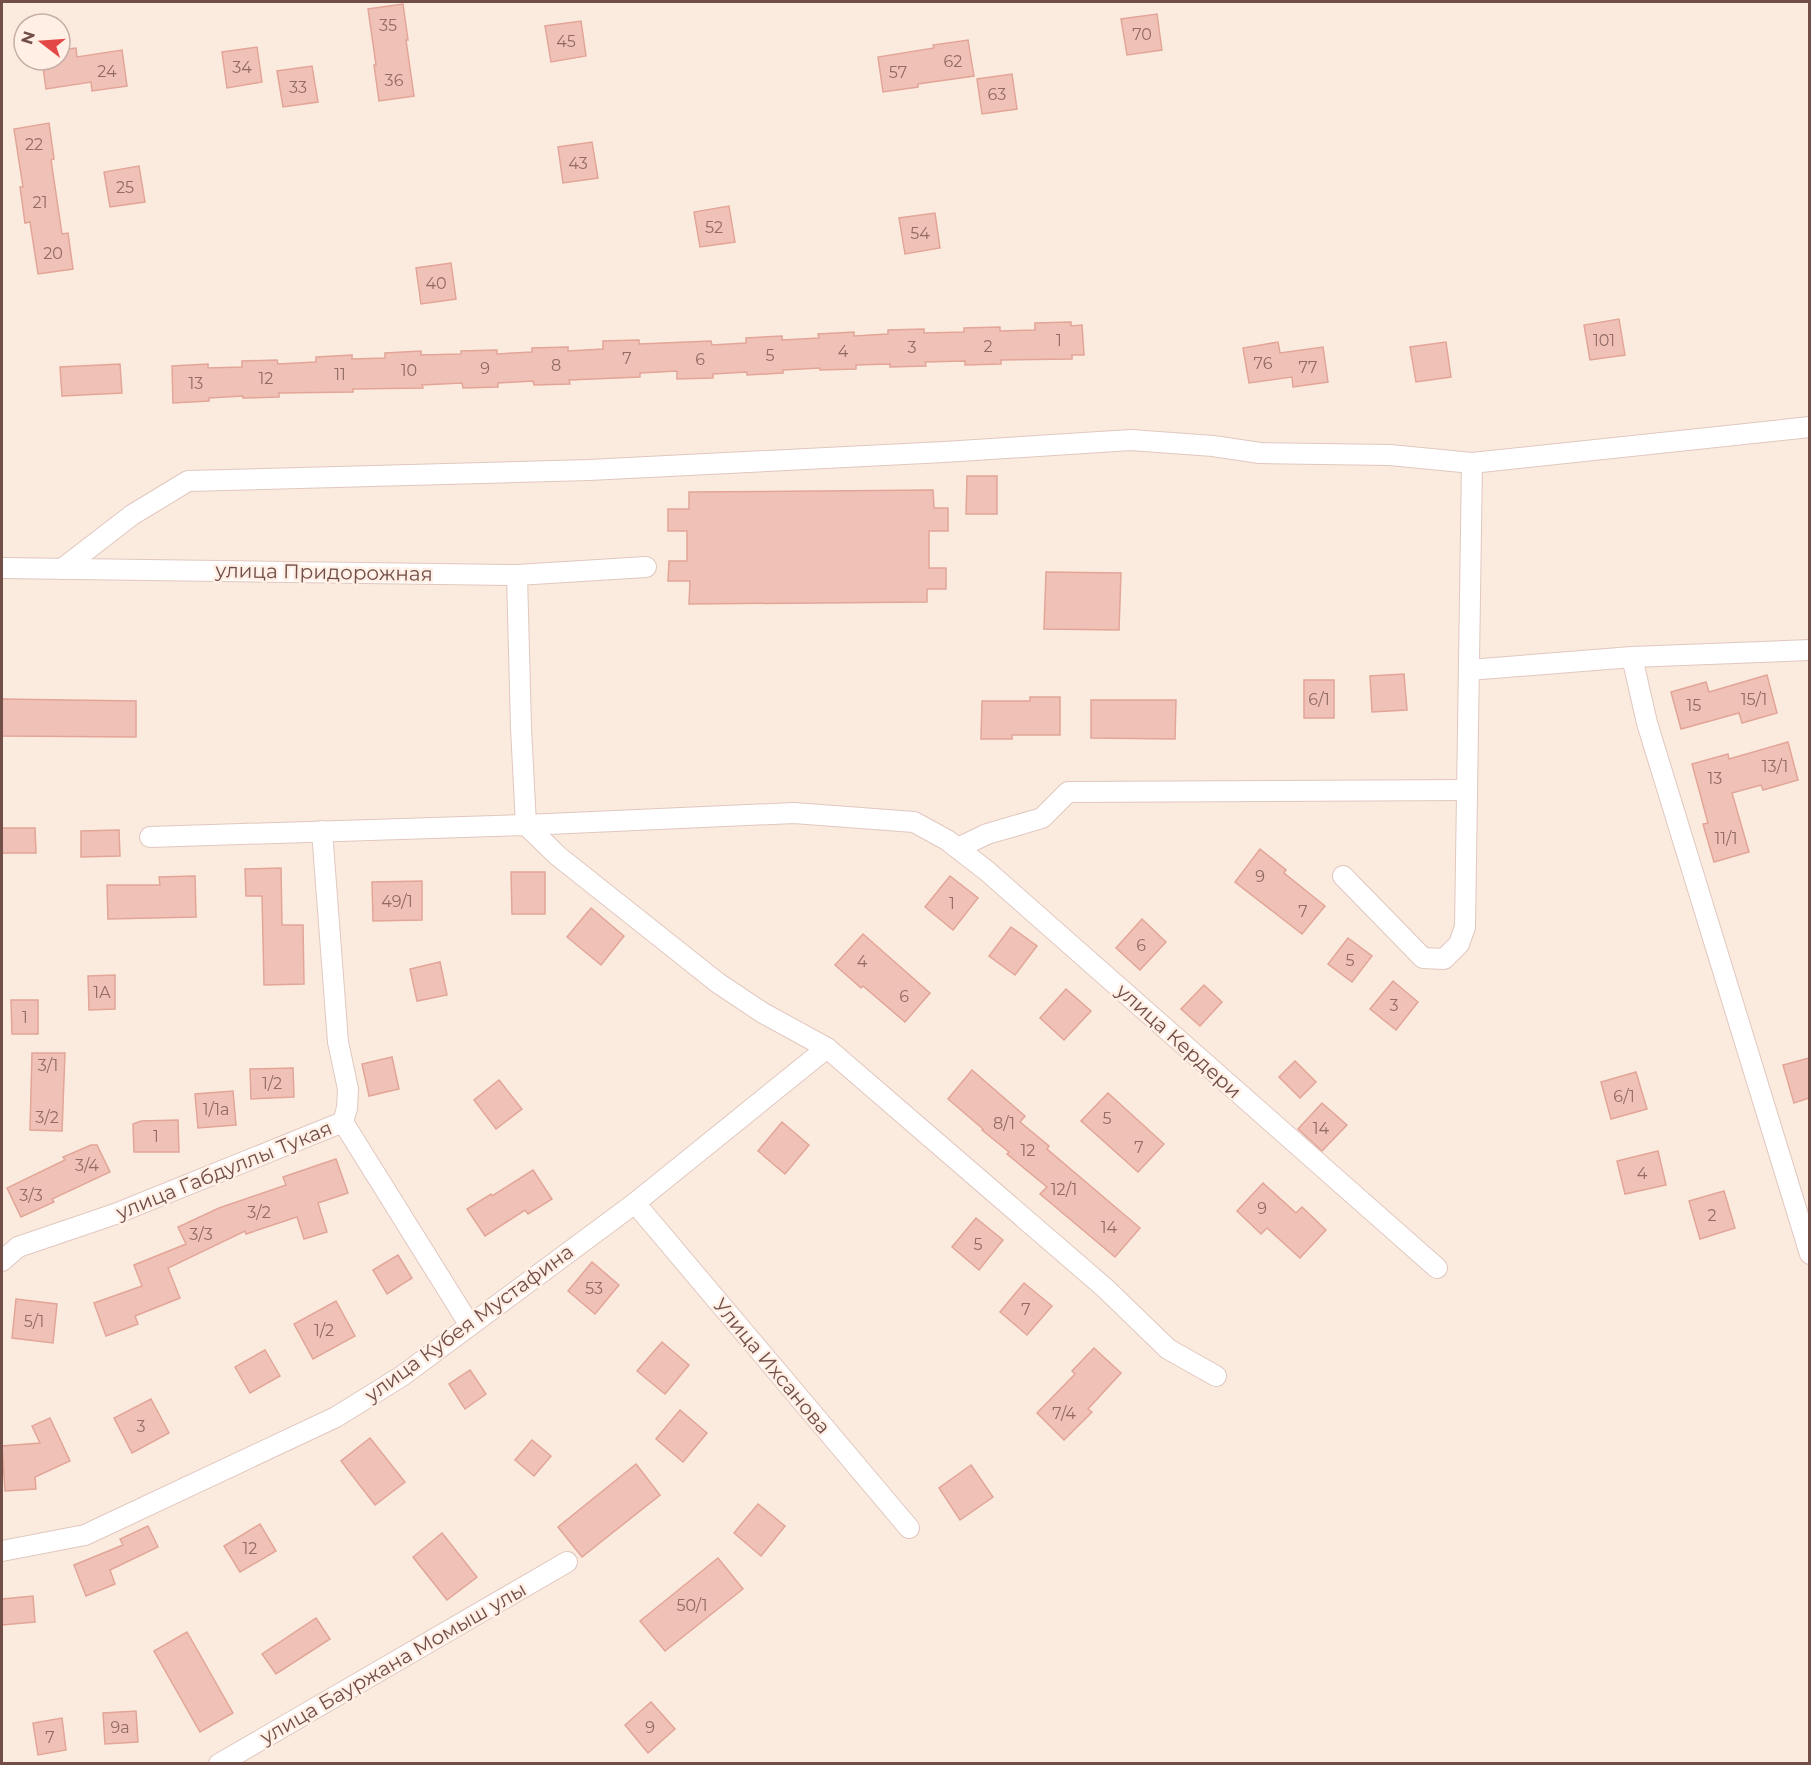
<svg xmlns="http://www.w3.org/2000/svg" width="1811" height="1765" viewBox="0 0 1811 1765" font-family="Montserrat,sans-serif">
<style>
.building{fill:#f0c2b7;stroke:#e2a598;stroke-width:1.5}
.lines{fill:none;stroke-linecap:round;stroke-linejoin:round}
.street-casing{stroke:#e1c7bf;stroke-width:22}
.street{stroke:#fff;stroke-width:20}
.labels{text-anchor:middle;stroke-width:5;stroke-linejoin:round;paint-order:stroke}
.number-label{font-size:16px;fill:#916b64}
.street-label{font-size:20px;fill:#714e48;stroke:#ffefe5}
</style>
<rect width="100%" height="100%" fill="#fbebdf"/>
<g class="building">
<polygon points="403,4 408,40 406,40 414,96 379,101 374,65 376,65 368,9"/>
<polygon points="1157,14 1162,50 1127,55 1121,19"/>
<polygon points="581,21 586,56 551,62 545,26"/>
<polygon points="968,40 974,76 918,84 918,87 883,92 878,57 934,48 933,45"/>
<polygon points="257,47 262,82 227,88 222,52"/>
<polygon points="76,48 77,57 122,50 127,86 92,91 91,82 46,89 42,60 60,60 60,50"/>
<polygon points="312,66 318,102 283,107 277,71"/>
<polygon points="1012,74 1017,109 982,114 977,79"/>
<polygon points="49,123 54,159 51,160 62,234 68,233 73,269 38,274 30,222 25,223 20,187 23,187 14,129"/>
<polygon points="592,142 598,178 563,183 558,147"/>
<polygon points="139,166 145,202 110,207 104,172"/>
<polygon points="729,206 735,242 700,247 694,212"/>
<polygon points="935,213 940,248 905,254 899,218"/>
<polygon points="451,263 456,299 421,304 416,268"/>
<polygon points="1619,319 1625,355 1590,360 1584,325"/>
<polygon points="1071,322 1071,326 1082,325 1084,355 1072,355 1072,359 1001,360 1001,364 965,365 965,361 925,362 926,366 890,367 890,364 856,365 856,369 820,370 820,368 783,370 783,373 747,375 747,372 713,374 713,378 677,379 677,371 640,373 640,377 569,380 570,384 534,385 533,381 498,383 498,387 463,388 462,383 422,385 423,388 353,389 353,392 279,393 279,397 243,398 243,396 209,398 209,401 173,403 172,366 208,364 208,368 242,367 242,361 277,360 278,364 316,362 316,357 352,355 352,359 385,358 385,353 421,351 421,355 461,354 461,351 497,350 497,354 532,352 532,348 568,347 568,351 603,349 603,341 639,340 639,344 711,341 712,345 746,343 746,338 782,336 782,340 819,338 818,334 854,332 854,336 888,334 888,330 924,329 924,333 964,332 964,328 1000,327 1000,331 1035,330 1035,323"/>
<polygon points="1278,342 1280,353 1323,347 1328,382 1293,387 1292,377 1249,383 1243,348"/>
<polygon points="1446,342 1451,377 1416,382 1410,347"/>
<polygon points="120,364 122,393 62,396 60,367"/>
<polygon points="967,476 997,476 997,514 966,514"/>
<polygon points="933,490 934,508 948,508 948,531 929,531 929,568 946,568 946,589 927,589 927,602 689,604 690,581 668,581 669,561 687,561 687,531 668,531 668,509 689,509 689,492"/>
<polygon points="1046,572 1121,573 1119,630 1044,629"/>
<polygon points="1404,674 1407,710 1372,712 1370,676"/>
<polygon points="1767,675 1777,713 1742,723 1739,713 1681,729 1671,692 1706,682 1709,692"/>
<rect x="1304" y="680" width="30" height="38"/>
<polygon points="1030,697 1060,697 1060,735 1012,735 1012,739 981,739 982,701 1030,701"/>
<polygon points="2,699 136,701 136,737 2,736"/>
<polygon points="1091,700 1176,700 1175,739 1091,738"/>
<polygon points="1788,742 1798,780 1763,790 1761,785 1732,793 1749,852 1714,862 1703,824 1708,823 1692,764 1728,754 1729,759"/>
<polygon points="2,828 35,828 36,853 2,853"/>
<polygon points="119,830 120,856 81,857 81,831"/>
<polygon points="1260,849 1286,870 1284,873 1325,906 1302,934 1235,882"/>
<polygon points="281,868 282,925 303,925 304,984 264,985 262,896 246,896 245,869"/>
<polygon points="511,872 545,872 545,914 512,914"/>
<polygon points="195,876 196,917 108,919 107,885 160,885 159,877"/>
<polygon points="950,876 978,898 953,930 925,907"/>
<polygon points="422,881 422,920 373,921 372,882"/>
<polygon points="591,908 624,936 601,965 567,937"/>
<polygon points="1142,919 1166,942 1140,970 1116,948"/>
<polygon points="1011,927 1037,946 1015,975 989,956"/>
<polygon points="863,934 930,993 905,1022 863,986 861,988 835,965"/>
<polygon points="1348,938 1372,956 1352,982 1328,964"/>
<polygon points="440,962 447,995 417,1001 410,969"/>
<polygon points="115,975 115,1009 89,1010 88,976"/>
<polygon points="1393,981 1418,1002 1396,1030 1370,1009"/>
<polygon points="1204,985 1222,1002 1200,1026 1181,1009"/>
<polygon points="1066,989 1091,1011 1064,1040 1040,1018"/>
<polygon points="11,1000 38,1000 38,1034 12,1034"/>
<polygon points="32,1053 65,1053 62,1131 30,1130"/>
<polygon points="392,1057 399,1089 369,1096 362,1064"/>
<polygon points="1809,1058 1809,1098 1794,1103 1783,1065"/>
<polygon points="1295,1061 1316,1082 1300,1098 1279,1077"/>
<polygon points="293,1068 294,1097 251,1099 250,1069"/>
<polygon points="972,1070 1025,1116 1020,1122 1049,1146 1047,1149 1140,1228 1115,1257 1040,1194 1047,1187 1007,1154 1009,1152 982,1130 983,1129 948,1099"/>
<polygon points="1636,1072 1647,1109 1611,1119 1601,1082"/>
<polygon points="499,1080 522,1109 496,1129 474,1100"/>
<polygon points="233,1091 236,1125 198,1128 195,1094"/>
<polygon points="1108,1093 1164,1144 1138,1172 1081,1121"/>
<polygon points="1322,1103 1347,1125 1322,1151 1298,1129"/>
<polygon points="178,1120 179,1152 134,1152 133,1124 141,1121"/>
<polygon points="782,1122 809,1145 785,1174 758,1151"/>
<polygon points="91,1145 97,1145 110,1172 52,1199 54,1202 21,1217 7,1188 65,1160 63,1157"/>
<polygon points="1658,1151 1666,1185 1625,1194 1617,1161"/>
<polygon points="336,1159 348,1193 318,1203 327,1232 304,1239 297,1217 246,1234 245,1231 168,1268 180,1298 135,1316 138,1324 106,1336 94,1303 142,1286 134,1265 186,1244 178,1227 219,1208 286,1185 283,1177"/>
<polygon points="533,1170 552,1199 528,1214 525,1210 485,1236 467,1209 491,1194 492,1196"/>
<polygon points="1263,1183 1296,1213 1302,1207 1326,1230 1300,1258 1267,1228 1261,1234 1237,1211"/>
<polygon points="1724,1191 1735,1228 1700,1239 1689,1201"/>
<polygon points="976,1218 1003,1240 979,1270 952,1247"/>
<polygon points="398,1255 412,1278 387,1294 373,1270"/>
<polygon points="592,1262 619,1285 595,1314 568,1291"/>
<polygon points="1024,1283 1052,1306 1027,1335 1000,1312"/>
<polygon points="16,1299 57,1304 53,1343 12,1338"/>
<polygon points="336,1301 355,1336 313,1359 294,1324"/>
<polygon points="662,1342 689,1365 665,1394 637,1371"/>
<polygon points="1094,1348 1121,1373 1088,1409 1092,1412 1064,1440 1037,1413 1075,1374 1072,1371"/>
<polygon points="265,1350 280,1376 250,1393 235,1367"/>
<polygon points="470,1370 486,1394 465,1409 449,1384"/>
<polygon points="151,1399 169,1433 132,1453 114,1418"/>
<polygon points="680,1410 707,1433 683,1462 656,1439"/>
<polygon points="50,1418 70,1461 35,1477 36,1489 5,1491 2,1446 40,1443 32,1426"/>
<polygon points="370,1438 405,1482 375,1505 341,1461"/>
<polygon points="532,1440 551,1456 534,1476 515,1460"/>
<polygon points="636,1464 660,1495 582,1557 558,1527"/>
<polygon points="971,1465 993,1497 960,1520 939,1488"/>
<polygon points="758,1504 785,1526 761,1556 734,1533"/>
<polygon points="260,1524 276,1551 240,1572 224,1546"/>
<polygon points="148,1526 158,1547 110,1570 115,1584 86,1596 74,1565 123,1545 120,1539"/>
<polygon points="442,1533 477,1577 447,1600 413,1557"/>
<polygon points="718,1558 743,1589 665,1651 640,1621"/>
<polygon points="33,1596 35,1622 2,1625 2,1599"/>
<polygon points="316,1618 330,1639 276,1674 262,1654"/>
<polygon points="187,1632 233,1713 200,1732 154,1651"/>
<polygon points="651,1702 675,1729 648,1753 625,1725"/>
<polygon points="136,1711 138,1742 105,1744 103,1713"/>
<polygon points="62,1718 66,1750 38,1755 33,1723"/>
</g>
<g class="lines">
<g class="street-casing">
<g id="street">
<polyline points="2,568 517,575 646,567"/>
<polyline points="62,569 132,515 188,481 589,470 944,452 1131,440 1213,446 1260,453 1390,455 1472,463 1810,427"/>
<polyline points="517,575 521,728 526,825 794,813 914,822 947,840 987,871 1437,1268"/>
<polyline points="1632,657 1647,723 1810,1254"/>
<polyline points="1469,670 1632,657 1810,650"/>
<polyline points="150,837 526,825 558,856 718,983 763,1013 827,1048 1105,1288 1168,1349 1216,1376"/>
<polyline points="958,848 987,834 1042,818 1068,792 1467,790"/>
<polyline points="1343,876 1423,958 1444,959 1459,944 1465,927 1472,463"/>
<polyline points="343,1122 469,1324"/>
<polyline points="635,1203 909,1528"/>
<polyline points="2,1261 18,1247 115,1214 343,1122 347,1108 348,1089 338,1042 322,831"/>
<polyline points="2,1551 85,1535 336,1417 402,1376 635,1203 827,1048"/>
<polyline points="219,1764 567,1562"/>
</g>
</g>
<use href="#street" class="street"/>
</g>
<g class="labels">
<g class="number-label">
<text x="388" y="31">35</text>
<text x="1142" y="40">70</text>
<text x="566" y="47">45</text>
<text x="953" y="67">62</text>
<text x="242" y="73">34</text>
<text x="107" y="77">24</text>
<text x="898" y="78">57</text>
<text x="394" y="86">36</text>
<text x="298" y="93">33</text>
<text x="997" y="100">63</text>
<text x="34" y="150">22</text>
<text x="578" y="169">43</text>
<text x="125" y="193">25</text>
<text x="40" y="208">21</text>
<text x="714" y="233">52</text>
<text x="920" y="239">54</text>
<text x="53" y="259">20</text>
<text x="436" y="289">40</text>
<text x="1059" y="346">1</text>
<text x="1604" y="346">101</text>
<text x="988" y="352">2</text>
<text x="912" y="353">3</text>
<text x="843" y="357">4</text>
<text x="770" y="361">5</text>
<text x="627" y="364">7</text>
<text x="700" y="365">6</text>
<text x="1263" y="369">76</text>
<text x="556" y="371">8</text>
<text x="1308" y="373">77</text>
<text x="485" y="374">9</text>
<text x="409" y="376">10</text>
<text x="340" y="380">11</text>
<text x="266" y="384">12</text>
<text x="196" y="389">13</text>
<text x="1319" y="705">6/1</text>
<text x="1754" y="705">15/1</text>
<text x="1694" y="711">15</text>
<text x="1775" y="772">13/1</text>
<text x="1715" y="784">13</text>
<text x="1726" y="844">11/1</text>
<text x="1260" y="882">9</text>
<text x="397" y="907">49/1</text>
<text x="952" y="909">1</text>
<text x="1303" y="917">7</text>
<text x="1141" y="951">6</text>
<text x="1350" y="966">5</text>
<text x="862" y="967">4</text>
<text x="102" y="998">1А</text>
<text x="904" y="1002">6</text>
<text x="1394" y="1011">3</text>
<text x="25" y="1023">1</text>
<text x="48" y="1071">3/1</text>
<text x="272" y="1089">1/2</text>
<text x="1624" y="1102">6/1</text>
<text x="216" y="1115">1/1а</text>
<text x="47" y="1123">3/2</text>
<text x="1107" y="1124">5</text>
<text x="1004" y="1129">8/1</text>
<text x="1321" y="1134">14</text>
<text x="156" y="1142">1</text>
<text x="1139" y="1153">7</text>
<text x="1028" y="1156">12</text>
<text x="87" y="1171">3/4</text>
<text x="1642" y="1179">4</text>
<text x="1064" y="1195">12/1</text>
<text x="31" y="1201">3/3</text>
<text x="1262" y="1214">9</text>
<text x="259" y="1218">3/2</text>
<text x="1712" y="1221">2</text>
<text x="1109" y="1233">14</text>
<text x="201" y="1240">3/3</text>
<text x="978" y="1250">5</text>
<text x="594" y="1294">53</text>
<text x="1026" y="1315">7</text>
<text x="34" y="1327">5/1</text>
<text x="324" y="1336">1/2</text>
<text x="1064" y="1419">7/4</text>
<text x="141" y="1432">3</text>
<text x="250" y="1554">12</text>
<text x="692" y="1611">50/1</text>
<text x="120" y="1733">9а</text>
<text x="650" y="1733">9</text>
<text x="50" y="1743">7</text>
</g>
<g class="street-label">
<text transform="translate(324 572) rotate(1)" y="7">улица Придорожная</text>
<text transform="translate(1179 1041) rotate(42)" y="7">улица Кердери</text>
<text transform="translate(224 1170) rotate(-22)" y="7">улица Габдуллы Тукая</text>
<text transform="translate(469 1323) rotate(-36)" y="7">улица Кубея Мустафина</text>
<text transform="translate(772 1366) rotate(50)" y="7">Улица Ихсанова</text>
<text transform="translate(393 1663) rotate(-30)" y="7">улица Бауржана Момыш улы</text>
</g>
</g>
<rect width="1811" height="1765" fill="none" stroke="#714e48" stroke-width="6"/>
<g transform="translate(42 42) rotate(287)"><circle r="28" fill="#ffefe5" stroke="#c6afa6" stroke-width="1.5"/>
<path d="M0-4.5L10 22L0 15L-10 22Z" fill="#e44846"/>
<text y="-9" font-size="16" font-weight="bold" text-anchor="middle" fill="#714e48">N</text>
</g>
</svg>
